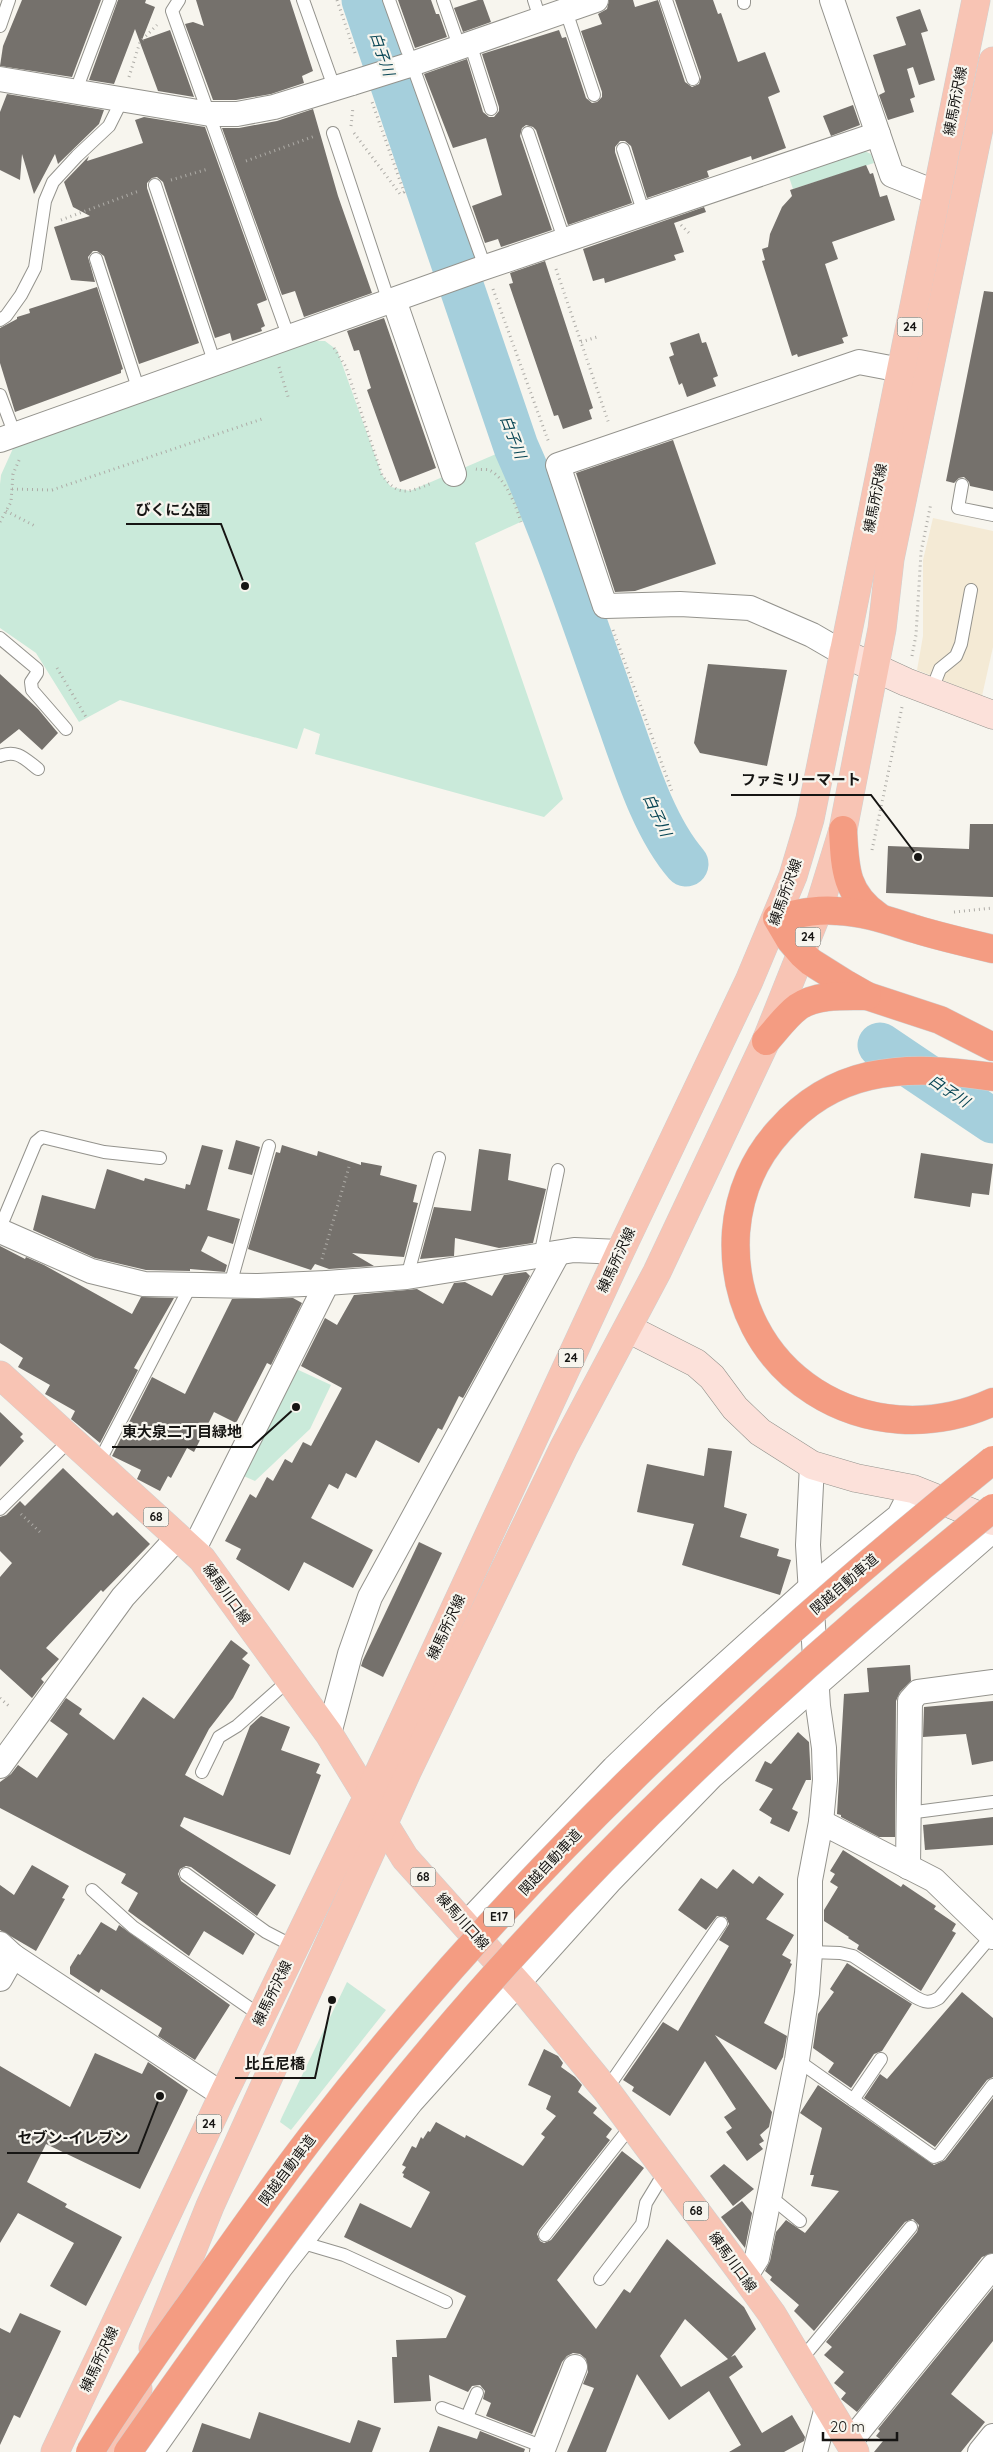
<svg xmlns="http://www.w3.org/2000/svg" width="993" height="2452" viewBox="0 0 993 2452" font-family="Quicksand,'Noto Sans JP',sans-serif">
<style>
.commercial{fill:#f4ead5}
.green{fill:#caeada}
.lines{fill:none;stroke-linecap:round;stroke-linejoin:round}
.river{stroke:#a5cfdc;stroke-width:45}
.building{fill:#75716c;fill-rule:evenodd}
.lane-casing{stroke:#94938d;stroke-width:14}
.street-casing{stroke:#94938d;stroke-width:26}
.secondary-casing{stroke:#94938d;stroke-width:29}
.primary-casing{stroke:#d0d0d0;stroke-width:29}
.highway-casing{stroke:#d0d0d0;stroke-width:29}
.path{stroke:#aeaca7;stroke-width:3;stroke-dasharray:1 4;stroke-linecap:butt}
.lane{stroke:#fff;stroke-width:12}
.street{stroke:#fff;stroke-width:24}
.secondary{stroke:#fce1da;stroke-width:28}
.primary{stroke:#f8c4b4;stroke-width:28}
.highway{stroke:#f49c82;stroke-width:28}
.street-bridge-casing{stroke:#94938d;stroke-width:26;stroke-linecap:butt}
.highway-bridge-casing{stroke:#d0d0d0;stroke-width:29;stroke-linecap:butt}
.street-bridge{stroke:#fff;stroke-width:24}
.highway-bridge{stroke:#f49c82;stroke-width:28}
.labels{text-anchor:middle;stroke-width:4.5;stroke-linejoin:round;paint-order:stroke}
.shield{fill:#f7f5ee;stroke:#5a5855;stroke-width:1}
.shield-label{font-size:12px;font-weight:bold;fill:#161513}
.street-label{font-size:14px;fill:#161513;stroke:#f7f5ee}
.water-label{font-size:15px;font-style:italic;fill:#084655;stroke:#f7f5ee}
.leader{fill:none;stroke:#161513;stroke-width:2}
.callout-dot{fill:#161513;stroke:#f7f5ee;stroke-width:2}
.callout-label{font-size:15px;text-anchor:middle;font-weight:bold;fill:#161513;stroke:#f7f5ee;stroke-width:4.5;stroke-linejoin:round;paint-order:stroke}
</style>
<rect width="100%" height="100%" fill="#f7f5ee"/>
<polygon class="commercial" points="933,518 993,531 993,647 982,696 917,670 923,636 923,560"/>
<g class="green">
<polygon points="862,150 871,154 874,163 793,189 788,174"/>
<polygon points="307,341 325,341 337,350 382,475 391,487 410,491 503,451 527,519 475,543 563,799 544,817 315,754 320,734 304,728 297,749 120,700 79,722 36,653 0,628 0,484 1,475 15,444"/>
<polygon points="292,1367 331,1385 310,1429 255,1481 239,1474"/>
<polygon points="347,1982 386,2010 291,2130 280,2122 281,2119"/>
</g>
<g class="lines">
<g class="river">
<path d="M364 0 516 447C554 532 584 621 615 709 633 758 652 825 686 864"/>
<polyline points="880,1045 993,1121"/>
</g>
</g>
<g class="building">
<polygon points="22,0 101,0 72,77 0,66 3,46"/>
<polygon points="118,0 146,0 145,3 155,7 142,40 170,30 194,97 158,91 135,29 114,84 89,80"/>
<polygon points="196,0 290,0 313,71 302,76 304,83 271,94 236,100 213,100 185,24 193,22 204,26"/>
<polygon points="398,0 431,0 436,14 439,14 447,37 415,48"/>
<polygon points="478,0 483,0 491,22 463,32 454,8"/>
<polygon points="609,0 633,0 635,7 658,0 685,82 692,87 699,84 701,77 675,0 713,0 718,14 721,13 738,62 765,52 780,92 768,97 786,148 752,160 751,156 707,171 709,177 647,198 631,146 625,141 620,141 615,147 615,152 632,203 568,225 536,130 533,127 526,125 522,128 520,136 552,230 501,247 498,239 485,243 472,206 502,195 486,138 453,148 424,74 467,59 483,112 489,117 494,117 499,111 499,107 482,54 559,30 562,38 566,37 586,98 592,103 597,102 602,97 602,92 581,31 602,24 598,14 607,9"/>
<polygon points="920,9 928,31 921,33 935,80 919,85 913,67 907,69 915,97 910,99 914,112 888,120 879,95 885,92 873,55 906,45 896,17"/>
<polygon points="7,94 104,110 99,124 58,164 55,154 34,194 22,154 20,180 0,170 0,112"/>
<polygon points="853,105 860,125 831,136 823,116"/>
<polygon points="313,109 338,196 372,293 304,317 295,291 282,295 222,128 239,128 277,121"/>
<polygon points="144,117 205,127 267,300 257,304 265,326 261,328 262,331 232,341 230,333 215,338 163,182 157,177 152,178 147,183 147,188 199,343 139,364 104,256 97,251 93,251 88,257 95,282 71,280 54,227 90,216 73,207 64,182 89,156 87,161 143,143 135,120"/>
<polygon points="866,165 870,174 873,173 880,197 887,195 895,220 832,242 838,259 825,264 848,336 842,338 844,343 798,357 797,354 792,356 762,261 765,260 762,249 768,247 770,234 782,207 792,196 790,190"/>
<polygon points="704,207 706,212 674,223 684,252 674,255 676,260 605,283 604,278 593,281 583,249"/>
<polygon points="545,261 593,408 589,410 592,419 563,429 558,415 554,416 509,284 513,283 510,273"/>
<polygon points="97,287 123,369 121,370 121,373 15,412 0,363 0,328 17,319 17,317 30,313 29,309"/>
<polygon points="984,291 993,292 993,491 970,486 969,482 964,477 959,478 954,483 946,481"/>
<polygon points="384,318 436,468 400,482 367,390 371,388 359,350 354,351 347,331"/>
<polygon points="699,333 702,343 706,342 718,376 713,378 716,386 687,397 682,383 679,385 669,357 674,355 670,343"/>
<polygon points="673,440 716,564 635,591 615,592 576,473"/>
<polygon points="708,664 787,670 767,766 700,753 694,743"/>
<polygon points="0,674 38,709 58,733 42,750 19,729 0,744"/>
<polygon points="970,824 993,824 993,897 886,893 888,846 969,849"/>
<polygon points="236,1140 260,1147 252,1175 228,1169"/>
<polygon points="202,1145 223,1150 207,1210 240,1219 233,1244 208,1236 201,1251 227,1265 225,1272 190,1269 190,1271 146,1270 95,1258 33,1230 42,1195 95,1209 107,1169 144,1181 145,1178 185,1189 186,1184 190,1185"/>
<polygon points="282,1145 317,1156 318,1151 361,1165 361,1162 382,1166 380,1175 417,1185 413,1202 418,1203 404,1257 352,1253 374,1266 329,1269 315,1264 311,1270 248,1249 276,1152 280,1153"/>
<polygon points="479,1149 511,1154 508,1180 546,1189 533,1243 499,1248 455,1238 454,1256 420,1259 434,1207 471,1211"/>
<polygon points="921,1153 993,1164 989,1195 972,1193 970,1207 914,1198"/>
<polygon points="0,1246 25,1259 26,1257 44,1265 132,1314 141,1297 174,1298 134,1368 138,1370 100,1443 71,1419 75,1411 45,1394 50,1385 18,1367 23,1358 0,1343"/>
<polygon points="526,1272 530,1276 463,1398 459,1396 442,1430 438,1428 419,1463 376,1440 356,1478 346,1473 338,1489 329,1484 311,1518 373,1550 353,1588 304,1562 289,1591 236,1559 241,1549 225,1541 250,1494 256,1498 267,1477 273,1481 285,1459 292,1463 303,1442 311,1446 342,1388 301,1366 325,1318 337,1325 354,1295 417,1289 443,1304 454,1283 465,1282 492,1296 504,1275"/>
<polygon points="293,1298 302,1303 271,1365 267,1363 236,1423 214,1412 194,1452 187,1448 171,1478 168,1476 160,1491 137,1479 141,1470 112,1456 152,1377 185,1394 232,1299"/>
<polygon points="0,1412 23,1434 20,1437 24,1441 0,1467"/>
<polygon points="708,1448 732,1451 724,1507 747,1514 740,1537 779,1549 777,1556 791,1560 780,1595 682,1565 694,1524 637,1512 647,1464 704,1476"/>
<polygon points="63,1468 113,1516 117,1512 150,1544 103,1592 101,1590 46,1648 59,1659 41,1679 44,1682 32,1698 0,1669 0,1577 12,1563 0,1551 0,1517 6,1515 20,1501 25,1506"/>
<polygon points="419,1542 442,1553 383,1677 361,1666 363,1660"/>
<polygon points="231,1640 248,1653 242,1659 250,1665 233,1698 209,1729 185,1775 223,1796 250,1726 261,1716 290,1727 281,1750 320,1764 316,1773 321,1775 290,1855 184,1817 180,1826 276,1885 257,1916 191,1867 186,1866 180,1869 178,1874 181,1881 255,1934 243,1955 204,1931 189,1956 128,1911 138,1893 121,1883 126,1874 0,1808 0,1782 11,1774 18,1765 37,1778 68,1734 50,1721 66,1698 82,1709 79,1714 114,1740 143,1697 174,1719"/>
<polygon points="910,1665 911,1681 900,1692 896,1701 895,1837 879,1837 841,1817 841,1815 837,1814 844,1694 869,1692 867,1668"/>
<polygon points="993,1701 993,1761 972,1765 966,1734 923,1737 924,1707"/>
<polygon points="798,1732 809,1742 811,1780 806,1780 792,1809 798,1812 789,1832 770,1823 772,1818 759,1810 773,1789 755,1781 765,1761 771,1764"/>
<polygon points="993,1817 993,1845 925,1850 923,1825"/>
<polygon points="843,1850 901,1887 903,1884 936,1906 934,1909 956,1924 952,1931 956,1933 921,1991 857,1949 859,1945 848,1938 849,1937 824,1921 824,1910 838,1887 830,1882 835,1874 830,1871"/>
<polygon points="32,1865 69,1886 62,1898 65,1899 36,1951 0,1930 0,1885 14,1895"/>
<polygon points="733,1869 753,1884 759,1876 784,1894 766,1919 794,1935 782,1955 791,1960 790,1963 792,1964 764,2023 787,2036 783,2057 776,2070 715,2035 772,2112 769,2127 760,2135 764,2141 759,2144 763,2149 747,2161 726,2132 732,2128 724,2117 736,2109 705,2061 670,2116 632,2091 634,2087 623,2080 663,2022 678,2031 729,1946 719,1940 729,1924 726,1917 717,1916 706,1930 678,1910 701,1878 717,1889"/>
<polygon points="101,1922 116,1931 119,1925 230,2005 195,2060 158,2036 162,2028 101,1989 99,1993 70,1974 70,1967 78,1954 80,1955"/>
<polygon points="847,1963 912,2004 882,2051 874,2054 851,2088 828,2072 834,2063 813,2048 818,2014 834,1992 830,1989"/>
<polygon points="962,1992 993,2018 993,2077 987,2080 935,2147 864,2098 880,2074 887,2079"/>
<path d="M544 2049 558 2056 563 2063 561 2067 575 2077 582 2085 578 2092 597 2108 593 2113 612 2129 606 2137 610 2140 539 2230 537 2234 540 2241 544 2243 551 2240 622 2151 644 2168 557 2280 596 2329 624 2289 630 2293 667 2239 744 2307 756 2329 731 2357 735 2355 743 2367 729 2377 762 2433 792 2415 805 2437 804 2441 784 2452H729L741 2445 709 2391 669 2420 637 2374 606 2452H567L594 2388 583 2384 588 2372 586 2359 580 2354 573 2353 567 2356 562 2362 532 2434 486 2416 491 2403 483 2399 485 2391 480 2385 472 2386 468 2392 429 2375 431 2401 394 2403 392 2357H397L396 2340 446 2338 466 2296 344 2237 360 2203 411 2228 430 2192 403 2177 404 2174 402 2173 406 2167 402 2165 412 2146 416 2148 421 2137 423 2139 428 2131 430 2132 436 2122 465 2138 466 2135 523 2166 545 2137 541 2134 556 2116 546 2109 551 2096 528 2085ZM685 2319 728 2359 681 2387 660 2356Z"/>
<polygon points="95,2053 142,2074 148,2062 188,2090 140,2189 46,2144 27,2182 67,2204 65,2207 122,2237 86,2306 50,2286 74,2243 18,2213 0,2243 0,2066 70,2107"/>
<polygon points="818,2085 934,2165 945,2160 993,2098 993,2253 982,2257 857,2412 841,2399 846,2393 834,2383 844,2372 824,2355 832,2347 826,2342 917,2232 919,2225 913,2219 905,2222 814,2331 794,2311 799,2305 770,2280 772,2277 765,2271 770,2261 776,2232 786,2220 805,2233 839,2191 811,2186 814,2175 810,2175 822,2128 800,2113"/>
<polygon points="724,2164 754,2189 733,2206 710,2176"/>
<polygon points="742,2201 752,2213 745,2248 721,2217"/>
<polygon points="993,2288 993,2341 951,2394 985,2422 961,2452 874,2452 883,2441 876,2436 880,2431 878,2429"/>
<polygon points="20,2313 61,2331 20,2418 14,2415 0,2445 0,2328 10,2333"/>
<polygon points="259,2412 350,2443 358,2420 381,2428 372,2452 192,2452 202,2423 250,2439"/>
<polygon points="438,2426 477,2439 480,2431 525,2449 524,2452 429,2452"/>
</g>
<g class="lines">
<g class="lane-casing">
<g id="lane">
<polyline points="179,0 172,11 289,338"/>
<polyline points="303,0 334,87"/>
<polyline points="389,0 485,267"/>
<polyline points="443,0 459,46"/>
<polyline points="534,0 540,19"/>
<polyline points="666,0 693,79"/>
<polyline points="744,0 744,3"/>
<polyline points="566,11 594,95"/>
<polyline points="0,26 9,0"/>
<polyline points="470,43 491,109"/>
<polyline points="75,93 110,0"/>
<polyline points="333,133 389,302"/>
<polyline points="528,133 565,242"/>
<polyline points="623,149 644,214"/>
<polyline points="155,185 215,364"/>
<polyline points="96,259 139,391"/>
<polyline points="0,320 6,316 21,295 35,268 45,201 53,182 77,156 109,126 122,100"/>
<polyline points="0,395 15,435"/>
<polyline points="962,485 958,508 993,515"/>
<polyline points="0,638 37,669 37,673 31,682 32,690 66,729"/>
<polyline points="931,692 940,669 956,656 961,644 971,590"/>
<path d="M0 756C17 749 25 759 38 769"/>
<polyline points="0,1228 36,1142 42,1137 104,1152 160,1158"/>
<polyline points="540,1256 558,1170"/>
<polyline points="407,1277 439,1158"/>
<polyline points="230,1285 269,1146"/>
<polyline points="98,1464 191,1285"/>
<polyline points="0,1509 71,1439"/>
<polyline points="202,1772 219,1737 237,1726 289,1680"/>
<polyline points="908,1813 993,1802"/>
<polyline points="186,1874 266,1932 295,1947"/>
<polyline points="92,1890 133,1927 261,2016"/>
<path d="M810 1952 840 1953 853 1956 915 1997C924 2002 929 2004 939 1998L993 1934"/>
<polyline points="797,2060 934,2157 939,2155 993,2085"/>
<polyline points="606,2090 721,1923"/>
<polyline points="853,2100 881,2059"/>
<polyline points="769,2201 778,2203 800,2221"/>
<polyline points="545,2235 632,2125"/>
<polyline points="300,2242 344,2255 446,2302"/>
<polyline points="600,2279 642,2224 646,2203 666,2170"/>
<polyline points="800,2361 911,2227"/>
<polyline points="442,2408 544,2447"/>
<polyline points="467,2417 477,2393"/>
</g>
</g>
<g class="street-casing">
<g id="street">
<polyline points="832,0 892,175 937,193"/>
<polyline points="406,66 596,0"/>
<polyline points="0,79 210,114 237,114 274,107 352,83"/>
<polyline points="394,300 454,474"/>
<polyline points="0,440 477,270 878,134"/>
<polyline points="843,653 812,635 750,608 680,604 605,606 558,465 859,362 901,370"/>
<polyline points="0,1231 91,1271 144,1284 258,1286 327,1283 407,1277 574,1250 620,1252"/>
<polyline points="812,1465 808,1545 818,1706 824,1748 825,1780 821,1822"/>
<polyline points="193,1551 327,1283"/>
<polyline points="329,1734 350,1654 370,1597 558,1253"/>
<polyline points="0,1766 123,1597 178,1537"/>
<polyline points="908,1867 910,1701 918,1692 993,1682"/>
<polyline points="466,1924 614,1768 666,1718 810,1588 899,1516 913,1489"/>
<polyline points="0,1944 13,1956 223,2095"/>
<polyline points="0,1979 13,1956"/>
<polyline points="745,2277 757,2258 797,2060 807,1993 810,1952 810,1880 821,1822 934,1880 993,1937"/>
<polyline points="849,2443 993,2266"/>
<polyline points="151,2452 280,2268 411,2102 609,1882 712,1776 993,1530"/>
<polyline points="542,2452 575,2367"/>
<polyline points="815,2452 827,2407"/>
<polyline points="980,2452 993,2436"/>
</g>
</g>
<g class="secondary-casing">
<g id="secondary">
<polyline points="843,653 906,682 993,715"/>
<polyline points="629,1329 696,1363 712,1377 735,1408 760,1432 812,1465 856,1478 913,1489 993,1521"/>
</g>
</g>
<g class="primary-casing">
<g id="primary">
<polyline points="0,1375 202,1559 329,1734 405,1858 529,1996 606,2090 745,2277 772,2314 855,2452"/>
<polyline points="153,2348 210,2206 407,1772 564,1447 657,1272 766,1041 818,911 843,830 882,629 890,559 993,61"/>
<polyline points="55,2452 223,2095 367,1798 620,1252 749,981 793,876 810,819 976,0"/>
<polyline points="114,2452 138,2389"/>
</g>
</g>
<g class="highway-casing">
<g id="highway">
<path d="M843 830C845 868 845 893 878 916"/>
<path d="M993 949C967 943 941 937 915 929 889 921 865 912 837 911 817 909 797 914 777 918L790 940 802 954 811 962 846 984 867 996 940 1020 993 1047"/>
<path d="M766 1041C776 1030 786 1016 798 1007 816 994 846 996 867 996"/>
<path d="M993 1077C952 1071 909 1067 869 1076 834 1084 804 1103 780 1130 754 1158 739 1194 736 1232 727 1374 868 1459 993 1402"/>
</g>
</g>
<g class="path">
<polyline points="337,0 356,56"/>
<polyline points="129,77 140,42 157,25"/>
<polyline points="351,126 353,107"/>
<polyline points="354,133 400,194 404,192 372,102"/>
<polyline points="246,161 315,136"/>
<polyline points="171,180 208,169"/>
<polyline points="61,220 139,191"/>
<polyline points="681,225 691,235"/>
<polyline points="556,269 609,424"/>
<polyline points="493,289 549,443"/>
<polyline points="581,342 597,337"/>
<path d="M334 348 346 367 382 475C399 498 409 492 432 483"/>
<polyline points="279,367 289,400"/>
<path d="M476 469C480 470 486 469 489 470 505 477 516 506 521 522"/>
<polyline points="12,489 52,490 262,419"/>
<polyline points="6,511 35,526"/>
<polyline points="0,522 11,502 13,474 20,458"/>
<polyline points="613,630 673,794"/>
<polyline points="912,656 916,635 921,552 931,503"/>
<polyline points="57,668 86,717"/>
<polyline points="872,850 902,707"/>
<polyline points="954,912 993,908"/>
<polyline points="322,1259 349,1167"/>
<polyline points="21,1514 41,1533"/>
<polyline points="0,1698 11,1708"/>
</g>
<use href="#lane" class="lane"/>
<use href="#street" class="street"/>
<use href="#secondary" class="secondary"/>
<use href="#primary" class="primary"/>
<use href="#highway" class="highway"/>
<g class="street-bridge-casing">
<polyline id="street-bridge" points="352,83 406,66"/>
</g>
<g class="highway-bridge-casing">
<g id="highway-bridge">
<path d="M90 2452C123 2398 160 2347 197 2295 234 2242 272 2188 312 2136 508 1882 744 1661 993 1460"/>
<path d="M128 2452C249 2279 373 2108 516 1952 662 1791 824 1644 993 1508"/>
</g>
</g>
<use href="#street-bridge" class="street-bridge"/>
<use href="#highway-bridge" class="highway-bridge"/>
</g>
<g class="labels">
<g class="shield">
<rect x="897.5" y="317.5" width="25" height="19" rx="4"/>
<rect x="795.5" y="927.5" width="25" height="19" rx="4"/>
<rect x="558.5" y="1348.5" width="25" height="19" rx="4"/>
<rect x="143.5" y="1507.5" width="25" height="19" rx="4"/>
<rect x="410.5" y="1867.5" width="25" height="19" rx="4"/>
<rect x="484" y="1907.5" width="30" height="19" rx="4"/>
<rect x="196.5" y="2114.5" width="25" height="19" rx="4"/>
<rect x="683.5" y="2201.5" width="25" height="19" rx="4"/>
</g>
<g class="shield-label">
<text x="910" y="331">24</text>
<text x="808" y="941">24</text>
<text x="571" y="1362">24</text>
<text x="156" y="1521">68</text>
<text x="423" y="1881">68</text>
<text x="499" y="1921">E17</text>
<text x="209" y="2128">24</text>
<text x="696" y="2215">68</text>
</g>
<g class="street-label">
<text transform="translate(955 101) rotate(-79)" y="5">練馬所沢線</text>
<text transform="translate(875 498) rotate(-79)" y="5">練馬所沢線</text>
<text transform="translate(785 892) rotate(-70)" y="5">練馬所沢線</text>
<text transform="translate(616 1260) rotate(-65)" y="5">練馬所沢線</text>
<text transform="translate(844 1584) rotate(-41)" y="5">関越自動車道</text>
<text transform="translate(227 1594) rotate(54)" y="5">練馬川口線</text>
<text transform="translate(446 1627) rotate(-65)" y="5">練馬所沢線</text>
<text transform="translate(550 1862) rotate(-47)" y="5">関越自動車道</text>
<text transform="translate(463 1921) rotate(48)" y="5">練馬川口線</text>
<text transform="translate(272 1993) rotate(-64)" y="5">練馬所沢線</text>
<text transform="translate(287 2170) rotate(-53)" y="5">関越自動車道</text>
<text transform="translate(733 2262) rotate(54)" y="5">練馬川口線</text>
<text transform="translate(99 2359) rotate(-65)" y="5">練馬所沢線</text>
</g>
<g class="water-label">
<text transform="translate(382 54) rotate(71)" y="5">白子川</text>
<text transform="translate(513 437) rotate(69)" y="5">白子川</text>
<text transform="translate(657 815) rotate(65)" y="5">白子川</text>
<text transform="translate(949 1091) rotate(34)" y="5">白子川</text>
</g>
</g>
<path class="leader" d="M245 586L221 524H126M918 857L871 795H731M296 1407L252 1447H112M332 2000L315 2078H235M160 2096L138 2153H7"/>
<g class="callout-dot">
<circle cx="245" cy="586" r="5"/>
<circle cx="918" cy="857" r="5"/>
<circle cx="296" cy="1407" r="5"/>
<circle cx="332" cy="2000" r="5"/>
<circle cx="160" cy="2096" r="5"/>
</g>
<g class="callout-label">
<text x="173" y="515">びくに公園</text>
<text x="801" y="785">ファミリーマート</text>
<text x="182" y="1437">東大泉二丁目緑地</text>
<text x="275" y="2069">比丘尼橋</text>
<text x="73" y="2143">セブン-イレブン</text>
</g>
<path d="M823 2432v8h74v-8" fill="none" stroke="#161513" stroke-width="2.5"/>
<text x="830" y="2432" font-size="15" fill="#161513" stroke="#f7f5ee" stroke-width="4" paint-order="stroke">20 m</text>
</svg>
